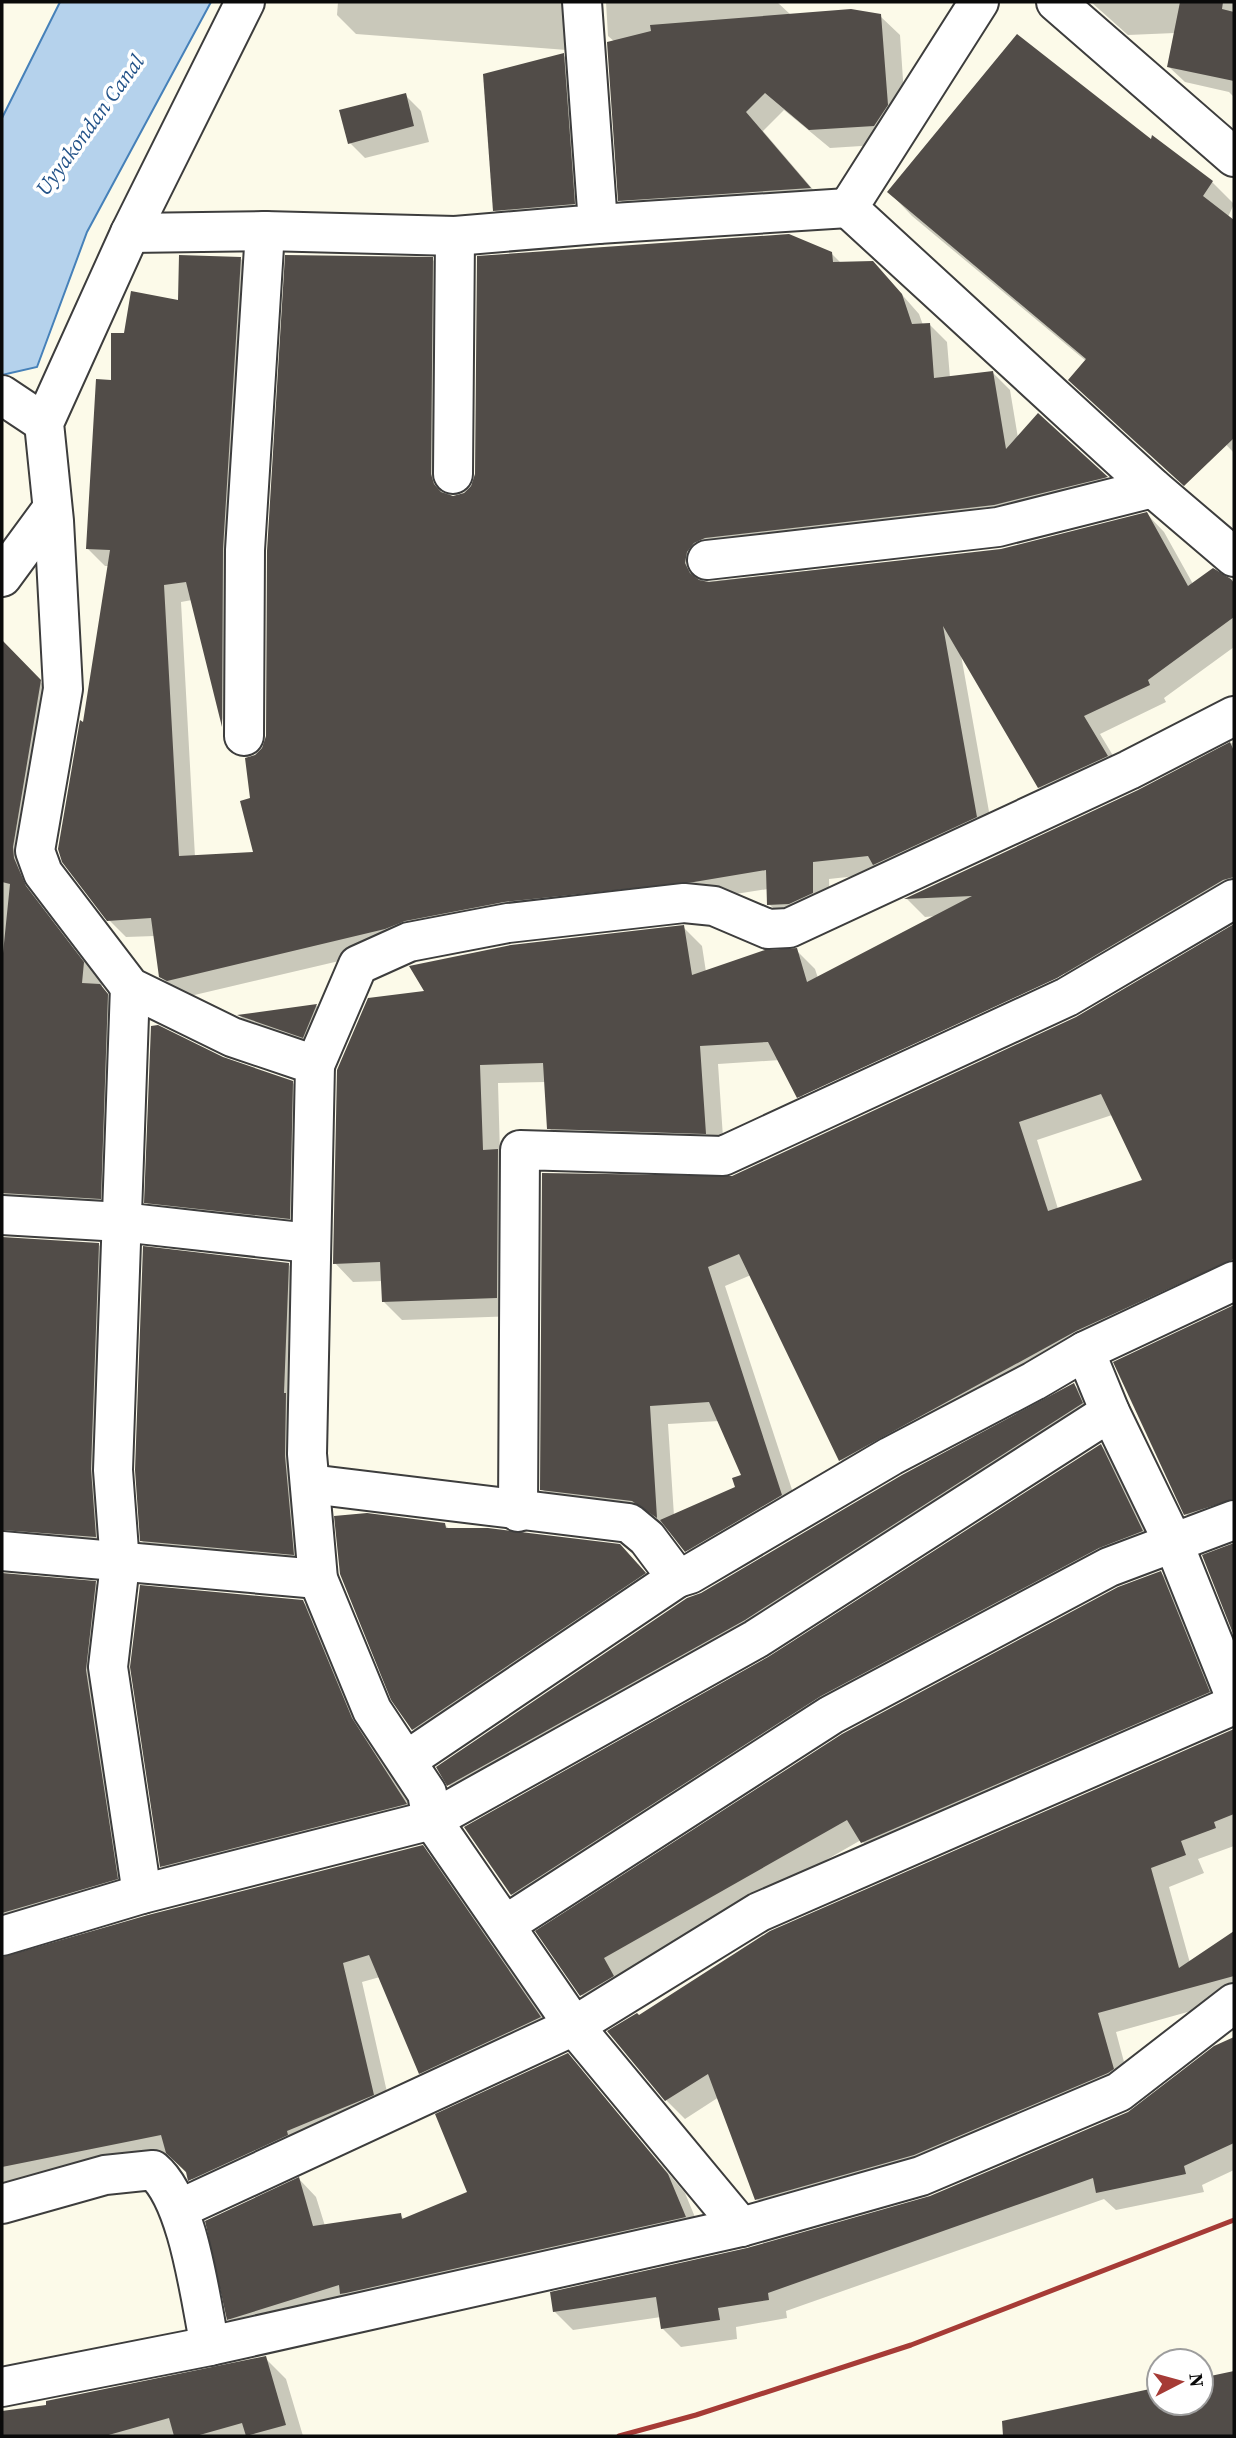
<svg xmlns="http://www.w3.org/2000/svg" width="1236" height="2438" viewBox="0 0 1236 2438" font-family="'Source Serif 4',serif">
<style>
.water{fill:#b5d2ec;stroke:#4681b9;stroke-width:2}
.shadow{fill:#0003;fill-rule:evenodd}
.building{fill:#514c48;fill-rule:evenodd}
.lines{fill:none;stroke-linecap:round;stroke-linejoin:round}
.street-casing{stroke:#3d3d3d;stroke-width:42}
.street{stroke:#fff;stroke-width:38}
.rail{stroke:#a63b36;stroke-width:5}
.labels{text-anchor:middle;stroke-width:7;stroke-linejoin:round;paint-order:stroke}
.water-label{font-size:21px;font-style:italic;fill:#255489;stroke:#fff}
</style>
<rect width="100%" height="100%" fill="#fcfae9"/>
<polygon class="water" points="60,2 211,2 87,232 37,367 2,375 2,118"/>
<g class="shadow">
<polygon points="338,2 591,2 580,51 356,34 337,15"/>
<polygon points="606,2 777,2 791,15 880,16 900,35 906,125 893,144 830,148 784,110 763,131 828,207 639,219 620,200 615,42 608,36"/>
<polygon points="1091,2 1234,2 1234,97 1229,92 1185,82 1168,66 1175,33 1128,35"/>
<polygon points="563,55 578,70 588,218 509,225 494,210"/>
<polygon points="405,95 421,111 429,142 365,158 350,143"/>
<polygon points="1153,138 1212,182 1234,204 1228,217 1234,222 1234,388 1180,461 1119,416 1143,449 1093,403 1070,380 1086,361 912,216 889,192 1153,143"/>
<polygon points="831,253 841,263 872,262 889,280 919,314 923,325 930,325 947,342 950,378 993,373 1010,390 1018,438 1039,415 1123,494 704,568 703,582 1001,550 1147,514 1164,532 1193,584 1230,580 1234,584 1234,647 1164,698 1166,702 1100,734 1124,774 1057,805 1039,787 961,655 993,834 884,873 829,879 830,910 786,921 769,904 768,889 403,946 186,997 178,994 160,976 155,936 126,937 108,919 84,726 109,566 105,566 87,548 113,382 125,334 180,302 241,259 258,276 239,742 224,726 192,600 181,602 195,857 255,854 252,800 256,756 264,749 432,259 450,277 448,493 454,498 465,494"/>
<polygon points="1234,416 1234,453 1217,435"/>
<polygon points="6,647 59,701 33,879 45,908 102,983 102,988 120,1006 120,1218 2,1226 2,651"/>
<path d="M1234 742V903L817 1115 799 1097 780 1060 718 1064 724 1152 568 1147 549 1128 546 1082 498 1083 500 1154 516 1170 515 1316 402 1320 383 1301V1281L353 1282 335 1263 427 992 683 927 702 946 706 972 796 950 815 969 818 978 937 916 925 917 907 899 1140 791ZM1064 972 1066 976 803 1097V1093Z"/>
<path d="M1234 926V1038L1219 1047 1234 1079V1284L859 1479 841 1460 751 1275 725 1286 800 1514 705 1569 671 1532 652 1519 561 1508 542 1489 733 1178 1079 1017ZM1112 1115 1145 1181 1058 1209 1037 1140ZM719 1421 743 1476 737 1488 674 1516 668 1424Z"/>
<polygon points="317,1006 332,1021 318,1052 254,1030 240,1016"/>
<polygon points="222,1058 292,1082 314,1104 311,1239 168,1223 146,1202"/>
<polygon points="2,1239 98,1244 118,1264 115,1556 2,1563"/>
<polygon points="288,1264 307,1283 312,1573 161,1560 142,1541"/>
<polygon points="1234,1307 1234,1523 1205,1533 1186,1514 1115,1363"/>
<polygon points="1074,1385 1089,1399 1096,1418 463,1800 449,1785 438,1767 702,1594"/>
<polygon points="1101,1446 1119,1464 1160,1549 1117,1565 530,1913 512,1894 769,1659"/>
<polygon points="444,1524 450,1530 638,1564 662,1592 431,1747 413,1729 393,1699"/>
<polygon points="1161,1573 1179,1591 1227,1710 881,1861 861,1840 621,1977 600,2014 582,1995 538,1932"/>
<polygon points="2,1575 95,1583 115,1602 136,1898 2,1947"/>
<polygon points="302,1601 329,1628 431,1830 188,1892 162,1866"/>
<polygon points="1234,1731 1234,1846 1198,1859 1204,1873 1169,1887 1190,1963 1234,1933 1234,1999 1116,2032 1131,2088 775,2218 757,2199 719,2097 685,2119 666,2100 639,2017 771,1933"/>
<polygon points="422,1847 442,1867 559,2037 439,2092 420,2073 380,1977 362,1982 392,2114 209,2199 172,2156 52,2180 2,2206 2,1959"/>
<polygon points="1234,2039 1234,2170 1202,2185 1204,2192 1116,2210 1104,2199 786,2311 787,2318 736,2327 737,2339 681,2347 662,2328 661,2317 573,2330 554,2311 747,2250 930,2198 1128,2114 1215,2048"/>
<polygon points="568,2055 685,2193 702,2234 246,2336 229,2319 299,2179 316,2197 325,2226 400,2215 405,2220 470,2193"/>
<polygon points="265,2358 286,2379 303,2436 2,2436 2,2412 48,2407"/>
<polygon points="1234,2373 1234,2436 1004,2436 1159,2389 1159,2403 1201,2403 1201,2380"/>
</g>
<g class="building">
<polygon points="1180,2 1223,2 1222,9 1234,12 1234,81 1167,67"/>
<polygon points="851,9 881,14 888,105 874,126 809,130 765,93 746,112 811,188 618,201 607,42 651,31 650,25"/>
<polygon points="1017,34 1151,139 1152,135 1213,181 1203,196 1234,220 1234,438 1184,486 1068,380 1086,359 887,192"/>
<polygon points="564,53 575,204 493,211 483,74"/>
<polygon points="406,93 414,126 348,144 339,110"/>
<polygon points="789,234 832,252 833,262 873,261 902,294 912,324 930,323 934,378 993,371 1006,449 1038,413 1108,477 994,505 705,538 694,543 687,552 685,563 690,573 699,580 709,582 1001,549 1147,512 1188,586 1213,568 1231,579 1234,583 1234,617 1148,680 1150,685 1084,716 1108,756 1038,788 943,626 977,817 873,865 868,856 813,862 813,893 789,904 767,905 766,870 694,882 504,902 405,921 385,929 167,981 159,977 151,918 107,921 62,862 58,849 80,720 83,722 110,550 86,549 96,379 111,380 111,333 124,333 131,291 178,300 179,255 241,257 223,549 222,727 186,582 164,585 179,856 253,852 240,801 250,798 245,758 255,755 262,748 266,736 267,551 285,255 433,257 431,474 434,484 441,492 453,496 464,493 471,486 475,474 477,256"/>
<polygon points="2,640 41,680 13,847 14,858 26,886 84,962 82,983 100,984 108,994 101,1199 2,1193 2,963 10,884 2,882"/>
<polygon points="1230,742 1234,751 1234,877 1223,880 1057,978 797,1098 768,1042 700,1046 706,1134 547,1129 543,1063 480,1065 483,1150 498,1149 497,1298 382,1302 380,1262 333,1264 337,1070 368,998 424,991 409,966 511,945 684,925 692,975 765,950 797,948 807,982 972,896 904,899 1138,790"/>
<path d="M1234 924V1259L1076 1331 839 1461 739 1254 708 1267 782 1495 685 1552 660 1520 735 1487 732 1478 741 1475 709 1402 650 1406 657 1518 632 1501 540 1490 542 1173 732 1176 1076 1017ZM1101 1094 1142 1180 1048 1211 1019 1122Z"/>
<polygon points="317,1004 303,1038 237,1015"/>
<polygon points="158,1025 223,1057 293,1081 290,1219 144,1203 151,1026"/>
<polygon points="2,1237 99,1243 91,1469 96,1537 2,1530"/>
<polygon points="143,1246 289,1263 284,1393 286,1393 285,1456 294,1555 140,1541 135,1470"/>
<polygon points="1234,1305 1234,1499 1184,1515 1113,1362"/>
<polygon points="1074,1383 1083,1403 745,1620 447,1786 436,1767 687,1598 701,1593 902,1475"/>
<polygon points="1101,1444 1143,1531 1099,1548 821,1696 511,1895 464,1827 768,1657"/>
<polygon points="367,1513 445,1523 446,1528 488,1528 620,1544 646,1573 412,1730 391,1700 340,1574 334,1516"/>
<polygon points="1234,1543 1234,1636 1202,1555"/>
<polygon points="1161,1571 1210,1692 861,1843 847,1820 604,1958 614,1976 580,1996 535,1931 842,1734 1118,1587"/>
<polygon points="2,1573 96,1581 86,1670 118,1879 2,1913"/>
<polygon points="140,1585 303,1600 352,1718 407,1804 160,1867 130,1667"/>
<polygon points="1234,1729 1234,1814 1214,1822 1216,1828 1181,1841 1186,1855 1151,1868 1179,1968 1234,1931 1234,1976 1098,2013 1114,2069 1108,2073 914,2155 755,2200 708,2074 665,2101 607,2031 637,2013 639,2015 770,1931"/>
<polygon points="423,1845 541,2017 419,2074 369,1955 343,1963 374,2095 287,2131 288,2135 188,2181 186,2172 166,2153 161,2135 2,2167 2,1957 148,1915"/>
<polygon points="1234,2037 1234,2143 1184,2166 1186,2174 1096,2193 1093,2178 768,2293 769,2300 718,2308 720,2320 661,2329 656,2297 553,2312 550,2292 747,2248 930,2196 1128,2112 1214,2046"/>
<polygon points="568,2053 668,2174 686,2217 346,2293 340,2294 339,2285 227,2320 205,2221 299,2177 313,2226 401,2213 402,2219 467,2192 435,2114"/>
<polygon points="266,2356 286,2425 246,2436 242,2423 196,2436 174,2436 169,2418 105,2436 2,2436 2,2411 46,2405 46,2401"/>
<polygon points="1234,2371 1234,2436 1003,2436 1002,2421 1159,2387 1159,2403 1201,2403 1201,2378"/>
</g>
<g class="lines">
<g class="street-casing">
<g id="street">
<polyline points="245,2 130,233 44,423 54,521 63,689 35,851 43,873 130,987 232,1037 315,1065 307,1454 318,1579 372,1710 427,1793 432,1820 574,2026 741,2227"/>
<polyline points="979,2 848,208 1153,488 1234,557"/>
<polyline points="1056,2 1234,157"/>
<polyline points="598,224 848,208"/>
<polyline points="130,233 265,231 455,236 598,224 582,2"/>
<polyline points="2,395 44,423"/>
<polyline points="453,474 455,236"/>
<polyline points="707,560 998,527 1153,488"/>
<polyline points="2,577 52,509"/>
<polyline points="244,736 245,550 265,231"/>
<polyline points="130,987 113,1470 120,1564 108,1667 142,1894"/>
<polyline points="315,1065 358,965 409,942 508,923 684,903 714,906 768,929 789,928 1129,770 1234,716"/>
<polyline points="2,1215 121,1222 310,1243"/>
<polyline points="1085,1351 1110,1412 1173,1542 1234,1694"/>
<polyline points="310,1484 629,1523 647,1538 677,1578 690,1574 891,1456 1034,1381 1085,1351 1234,1281"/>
<polyline points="518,1512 520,1150 723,1156 1067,997 1234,899"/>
<polyline points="2,1551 318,1579"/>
<polyline points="407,1760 677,1578"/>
<polyline points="505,1925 831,1715 1109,1567 1234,1520"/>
<polyline points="2,1936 142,1894 432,1820 756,1639 1110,1412"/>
<path d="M2 2204 105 2175 153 2170C189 2200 200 2299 210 2346"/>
<polyline points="179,2209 574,2026 759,1912 1234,1705"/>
<polyline points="2,2387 210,2346 741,2227 921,2176 1119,2092 1234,2003"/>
</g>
</g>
<use href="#street" class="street"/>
<polyline class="rail" points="619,2436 696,2415 911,2345 1234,2220"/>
</g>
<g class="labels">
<g class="water-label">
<text transform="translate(90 125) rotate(-54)" y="7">Uyyakondan Canal</text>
</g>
</g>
<rect width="1236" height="2438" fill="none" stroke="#0a0a0a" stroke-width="7"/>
<g transform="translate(1180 2382) rotate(84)"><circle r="33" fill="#ffffff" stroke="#9d9d9d" stroke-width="2"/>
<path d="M0-5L12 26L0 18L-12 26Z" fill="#a63b36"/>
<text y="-10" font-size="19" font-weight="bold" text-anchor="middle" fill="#0a0a0a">N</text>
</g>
</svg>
